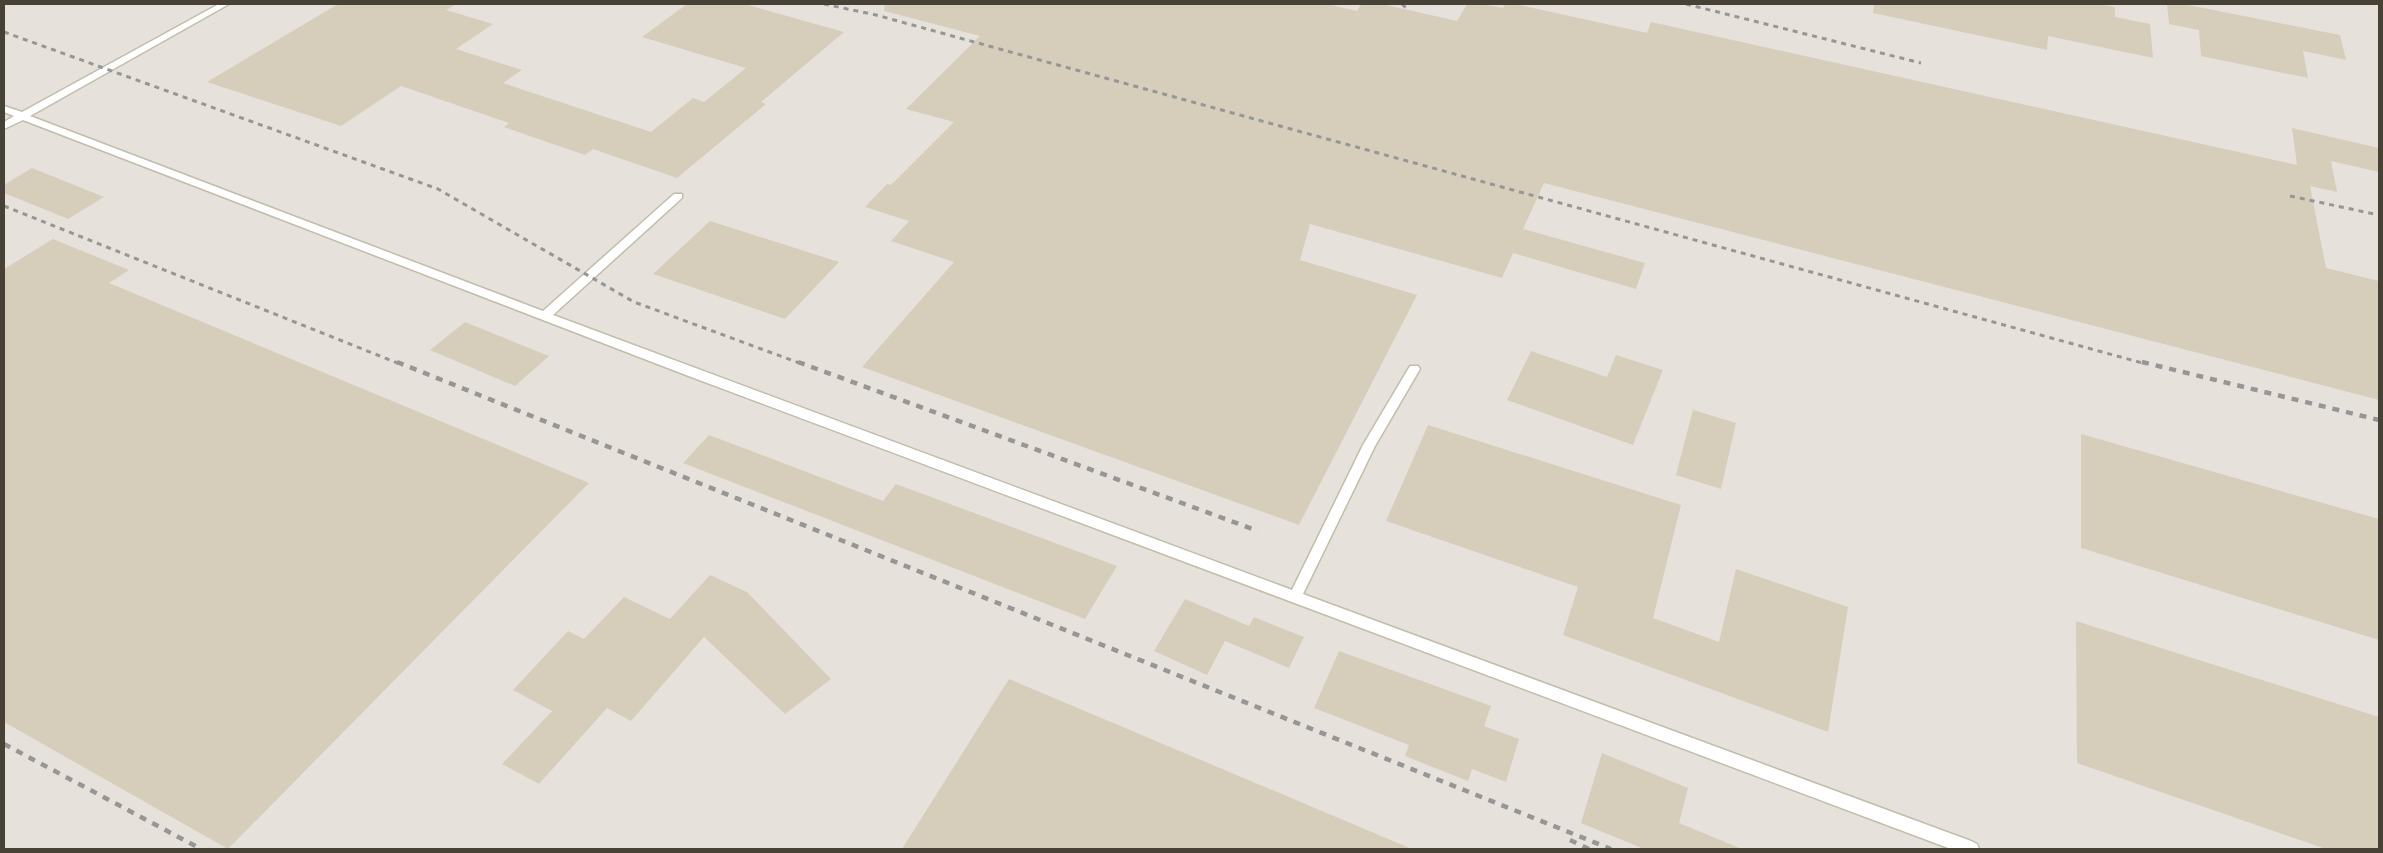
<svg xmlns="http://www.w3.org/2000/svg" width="2383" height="853" viewBox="0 0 2383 853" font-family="Commissioner,sans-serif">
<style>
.industrial{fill:#e6e2db}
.building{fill:#d6cebb}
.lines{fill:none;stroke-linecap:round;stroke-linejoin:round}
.lane-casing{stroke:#c2bdab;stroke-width:3}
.lane{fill:#fff;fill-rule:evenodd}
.rail-far1{stroke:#969696;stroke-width:3;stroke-dasharray:5 5;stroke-linecap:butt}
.rail{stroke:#969696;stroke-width:4.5;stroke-dasharray:7 7;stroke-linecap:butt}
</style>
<rect width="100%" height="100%" fill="#f4f1e6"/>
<rect class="industrial" x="4" y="4" width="2375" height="845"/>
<g class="building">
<polygon points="338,4 457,4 446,10 493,24 456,49 522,70 503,83 651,132 693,98 704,102 746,68 642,37 687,4 744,4 844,32 761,102 766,104 677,178 593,149 585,155 504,127 509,123 401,86 341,126 207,82"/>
<polygon points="885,4 1327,4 1357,11 1361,4 1382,4 1457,21 1467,4 1482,4 1503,8 1505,4 1515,4 1647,33 1651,22 2297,165 2292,128 2379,148 2379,172 2331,161 2337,192 2310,186 2326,268 2379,281 2379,400 1544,183 1523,229 1645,263 1636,289 1513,253 1502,278 1310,224 1300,260 1417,295 1299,525 862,367 954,262 891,241 909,221 865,207 887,184 891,185 954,122 906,109 980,36 884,11"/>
<polygon points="1874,4 2098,4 2115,7 2115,17 2150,24 2153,58 2048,36 2047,50 1873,13"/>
<polygon points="2167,4 2183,4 2340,35 2346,60 2303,51 2308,78 2201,56 2199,30 2169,24"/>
<polygon points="32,168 104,197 68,219 4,193 4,185"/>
<polygon points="710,221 839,262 785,319 653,274"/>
<polygon points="53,239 129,270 109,283 589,483 228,849 4,722 4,269"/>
<polygon points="465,322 549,356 515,386 430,350"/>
<polygon points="1531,351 1607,377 1616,355 1663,370 1633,445 1507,400"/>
<polygon points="1693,410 1736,423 1721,489 1676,475"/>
<polygon points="1428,425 1681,505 1653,618 1719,642 1736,569 1848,607 1828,732 1563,635 1578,587 1386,521"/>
<polygon points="2081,434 2379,519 2379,640 2081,548"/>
<polygon points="709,435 883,501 896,484 1117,566 1085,619 683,463"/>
<polygon points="710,575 747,592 831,679 785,714 704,637 631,721 607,708 539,784 502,764 552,711 513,690 568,631 584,639 624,597 670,619"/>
<polygon points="1185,599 1249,626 1254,617 1304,637 1289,668 1225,641 1207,675 1154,651"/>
<polygon points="2076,621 2379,717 2379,849 2326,849 2077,763"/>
<polygon points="1339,651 1491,706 1484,726 1519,739 1506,782 1472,769 1468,781 1405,756 1409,745 1314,708"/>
<polygon points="1009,679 1412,849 902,849"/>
<polygon points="1602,753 1688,788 1679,823 1742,849 1644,849 1581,823"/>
</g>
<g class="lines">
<g class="lane-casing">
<polygon id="lane" points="219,4 229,4 30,116 543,311 674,194 682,194 682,198 553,315 1292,590 1363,445 1410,366 1418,366 1420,369 1375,446 1303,594 1971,841 1977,844 1979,849 1951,849 686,375 23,120 4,129 4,122 14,116 4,112 4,106 22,112"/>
</g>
<use href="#lane" class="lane"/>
<g class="rail-far1">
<polyline points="824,4 876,15 2146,364"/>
<polyline points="1402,4 1406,8"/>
<polyline points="1686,4 1921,63"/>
<polyline points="4,32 438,189 634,302 802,364"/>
<polyline points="2290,196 2379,215"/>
<polyline points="4,206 400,364"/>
</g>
<g class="rail">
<polyline points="397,362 1611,849"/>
<polyline points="798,362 1258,531"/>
<polyline points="2142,362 2379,420"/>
<polyline points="4,744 201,849"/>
<polyline points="1570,840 1589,849"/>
</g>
</g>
<rect width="2383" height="853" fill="none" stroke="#474235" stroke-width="10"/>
</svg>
